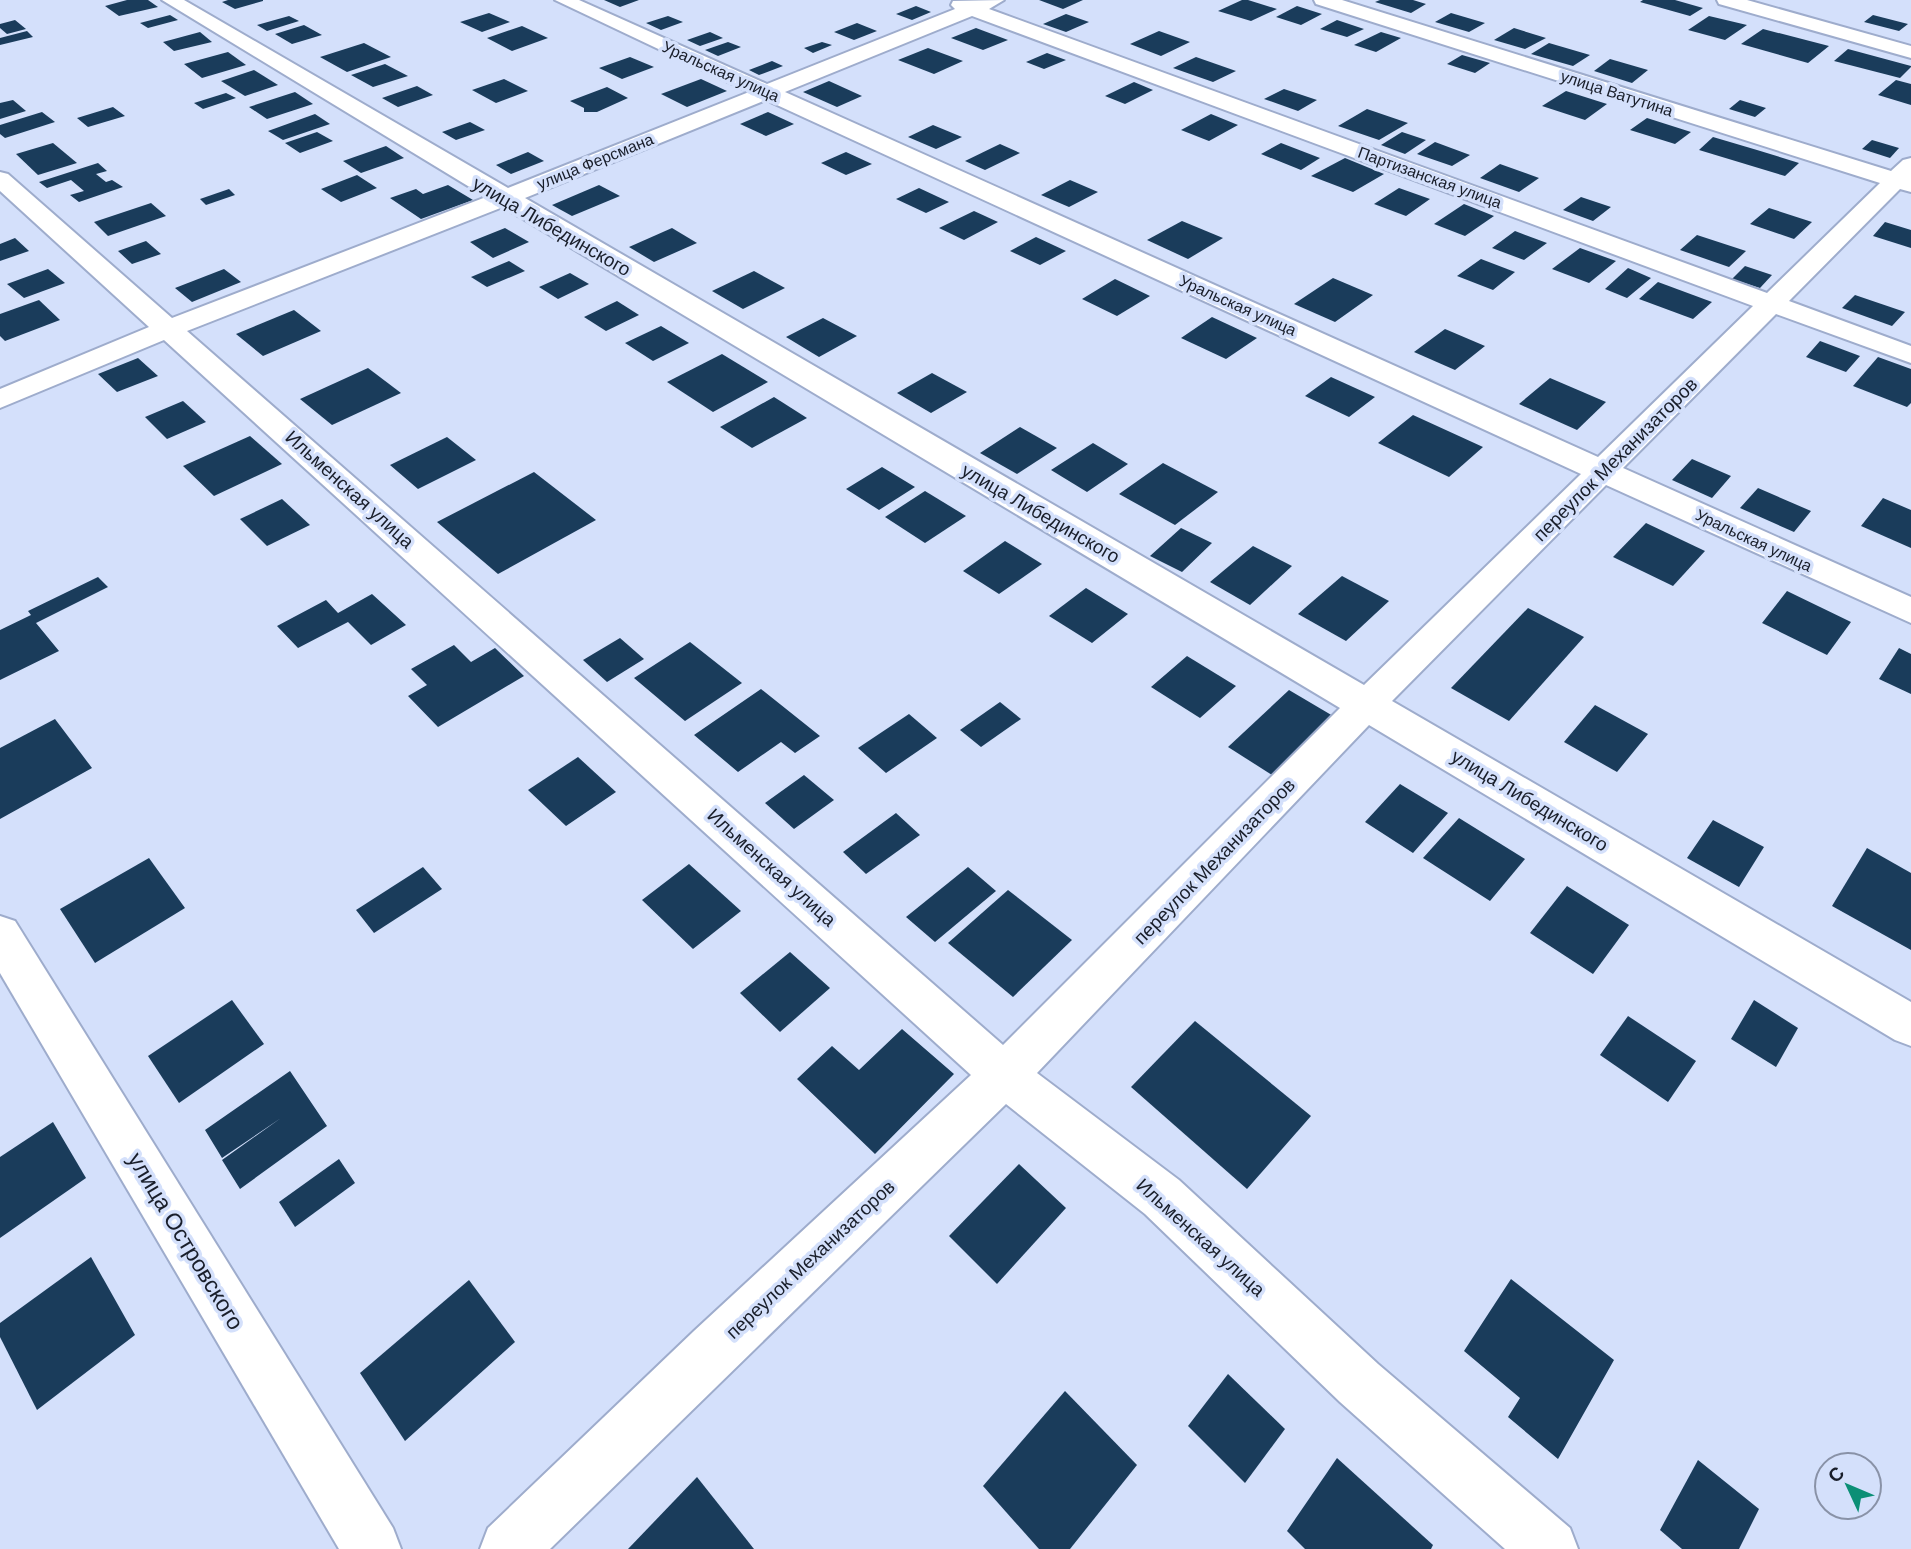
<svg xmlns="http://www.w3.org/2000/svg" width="1911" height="1549" viewBox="0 0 1911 1549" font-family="'DM Sans',sans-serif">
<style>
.building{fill:#1a3c5b}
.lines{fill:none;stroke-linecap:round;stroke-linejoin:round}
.minor-casing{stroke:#9eaccc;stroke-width:4}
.minor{fill:#fff;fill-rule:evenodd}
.labels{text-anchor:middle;stroke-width:7;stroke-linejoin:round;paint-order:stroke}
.far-street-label{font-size:16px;fill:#191e2a;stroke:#d4e0fb}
.street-label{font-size:19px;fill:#191e2a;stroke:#d4e0fb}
.near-street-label{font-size:23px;fill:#191e2a;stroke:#d4e0fb}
</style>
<rect width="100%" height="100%" fill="#d4e0fb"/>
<g class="building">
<polygon points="127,0 148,0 158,7 119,16 105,6"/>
<polygon points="228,0 263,0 263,1 235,9 222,2"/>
<polygon points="604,0 639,0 620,7"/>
<polygon points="1039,0 1083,0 1063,9"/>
<polygon points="1242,0 1248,0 1277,9 1251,21 1218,11"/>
<polygon points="1380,0 1413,0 1426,4 1411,13 1375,2"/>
<polygon points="1643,0 1675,0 1703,8 1690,16 1640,2"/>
<polygon points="916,6 931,12 912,20 896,14"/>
<polygon points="1297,6 1322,14 1301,25 1276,17"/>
<polygon points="489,13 510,22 482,32 460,22"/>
<polygon points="1451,13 1485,23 1469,32 1435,22"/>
<polygon points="1066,14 1089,22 1066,32 1043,24"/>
<polygon points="170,15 178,20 148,28 140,23"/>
<polygon points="1873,15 1908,24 1899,31 1864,22"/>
<polygon points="289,16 299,21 267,31 257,25"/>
<polygon points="668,16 683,22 661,30 646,23"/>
<polygon points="1709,16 1747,25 1725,40 1688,30"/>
<polygon points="15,20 26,29 7,34 0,28 0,24"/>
<polygon points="1337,20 1364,29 1347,37 1320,29"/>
<polygon points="857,23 877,31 854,40 834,32"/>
<polygon points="304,25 322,35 292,44 275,34"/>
<polygon points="522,26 548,38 512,51 487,38"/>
<polygon points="976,28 1008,40 983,50 951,38"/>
<polygon points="1514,28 1546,38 1525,49 1494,40"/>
<polygon points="1763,29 1829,46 1808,63 1741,44"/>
<polygon points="27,31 33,37 0,45 0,38"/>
<polygon points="1159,31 1190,42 1161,56 1130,44"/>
<polygon points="200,32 212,42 174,51 163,42"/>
<polygon points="710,32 723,38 700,46 687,40"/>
<polygon points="1381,32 1401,38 1376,52 1354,45"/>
<polygon points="728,42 741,47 718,56 705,50"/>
<polygon points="822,42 832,45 813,53 804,48"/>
<polygon points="364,43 391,57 347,72 320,57"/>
<polygon points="1549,43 1590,55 1573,66 1531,54"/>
<polygon points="928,48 963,61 934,74 898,60"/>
<polygon points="1848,49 1911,66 1911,67 1900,78 1834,61"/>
<polygon points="228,52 246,65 202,78 184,64"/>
<polygon points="1047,53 1066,60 1044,69 1026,62"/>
<polygon points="1462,55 1490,63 1475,73 1447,64"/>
<polygon points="630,57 654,67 622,79 599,68"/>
<polygon points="1196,57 1236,71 1213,82 1173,68"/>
<polygon points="1610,59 1648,70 1632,83 1594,71"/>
<polygon points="772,61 783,66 759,75 749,70"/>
<polygon points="385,64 408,76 373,87 351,75"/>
<polygon points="254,70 278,85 245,96 221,81"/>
<polygon points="504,79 528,91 496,103 472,90"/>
<polygon points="701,79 727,91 687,107 661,94"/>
<polygon points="1896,80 1911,84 1911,105 1878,95"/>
<polygon points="829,81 862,96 837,107 803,92"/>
<polygon points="1134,82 1153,90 1125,104 1105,96"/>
<polygon points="417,86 433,95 398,107 382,98"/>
<polygon points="607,87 628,98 597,112 584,112 584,108 570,101"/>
<polygon points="1284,89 1317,100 1298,111 1264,99"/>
<polygon points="1566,91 1607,104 1585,120 1542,106"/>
<polygon points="295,92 313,104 267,119 249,107"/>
<polygon points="226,93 236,98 203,109 194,103"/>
<polygon points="13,100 26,111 0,119 0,103"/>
<polygon points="1740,100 1766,108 1755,117 1729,109"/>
<polygon points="113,107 125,116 88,127 77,118"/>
<polygon points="1367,109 1408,123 1379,140 1338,126"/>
<polygon points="42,112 55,122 5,138 0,134 0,125"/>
<polygon points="768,112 794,124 766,136 740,124"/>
<polygon points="315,114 330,124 283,140 268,131"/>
<polygon points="1211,114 1238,125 1209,141 1181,130"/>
<polygon points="1647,118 1691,132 1675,144 1630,130"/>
<polygon points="470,122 485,130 456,140 442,132"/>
<polygon points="933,125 962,137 936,149 908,137"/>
<polygon points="317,132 333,141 300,153 285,143"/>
<polygon points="1402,132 1426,140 1405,154 1381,145"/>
<polygon points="1713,137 1757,150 1799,163 1785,176 1699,150"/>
<polygon points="1872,140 1899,148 1890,158 1862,149"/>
<polygon points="1435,142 1470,155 1452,166 1417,154"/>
<polygon points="53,143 77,163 38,175 16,154"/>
<polygon points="1281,143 1320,158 1301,170 1261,154"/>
<polygon points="1000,144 1020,153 985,170 965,161"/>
<polygon points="386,146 404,158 361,173 343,161"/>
<polygon points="528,152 544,161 511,174 496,165"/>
<polygon points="846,152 872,164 846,175 821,163"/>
<polygon points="1345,158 1384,174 1353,192 1311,176"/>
<polygon points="98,163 107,171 96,174 106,182 112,180 123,187 79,202 70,195 84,191 71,180 47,188 39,182"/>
<polygon points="1500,164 1539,178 1519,192 1480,178"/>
<polygon points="357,175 377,188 341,202 321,189"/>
<polygon points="1070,180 1098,192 1069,207 1041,195"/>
<polygon points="448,185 473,200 421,219 390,198 416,189 423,194"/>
<polygon points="599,185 620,196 572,216 552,205"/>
<polygon points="919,188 949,202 926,213 896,199"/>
<polygon points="1399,188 1430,199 1406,216 1374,204"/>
<polygon points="229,189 235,195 206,205 200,199"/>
<polygon points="1581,197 1611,207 1593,221 1563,210"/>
<polygon points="151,203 166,216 108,236 94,222"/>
<polygon points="1464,204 1494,216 1465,236 1434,224"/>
<polygon points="1769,208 1812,222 1794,239 1750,224"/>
<polygon points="974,211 998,222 964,240 939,228"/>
<polygon points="1182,221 1223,238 1188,259 1147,240"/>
<polygon points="1885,222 1911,230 1911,248 1873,236"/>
<polygon points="505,228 529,242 493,258 470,242"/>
<polygon points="672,228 697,243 654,262 629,247"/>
<polygon points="1515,231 1547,243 1524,260 1492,248"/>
<polygon points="1697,235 1746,251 1729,267 1680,250"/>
<polygon points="1036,237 1066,251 1040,265 1010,251"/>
<polygon points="15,238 29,251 0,261 0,244"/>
<polygon points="146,241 161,254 132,264 118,251"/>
<polygon points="1580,248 1616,261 1589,283 1552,269"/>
<polygon points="1481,259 1515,272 1493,290 1457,276"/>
<polygon points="509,261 525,271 487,287 471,277"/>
<polygon points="1745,266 1772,275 1760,288 1732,279"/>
<polygon points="1628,268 1651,278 1627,298 1605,289"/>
<polygon points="48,269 65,283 24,298 7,284"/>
<polygon points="224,269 241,282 192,302 175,288"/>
<polygon points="754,271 785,288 743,309 712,291"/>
<polygon points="570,273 589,284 558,299 539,287"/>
<polygon points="1333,278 1373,295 1335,322 1294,304"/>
<polygon points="1115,279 1150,296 1117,316 1082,299"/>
<polygon points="1658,282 1712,302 1693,319 1639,299"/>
<polygon points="1855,295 1905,312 1892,326 1842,308"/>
<polygon points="39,300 60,320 5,341 0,336 0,314"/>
<polygon points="617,301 639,315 606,331 584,317"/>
<polygon points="294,310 321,331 263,356 236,334"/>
<polygon points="1212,317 1257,338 1226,359 1181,338"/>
<polygon points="823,318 857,336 819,357 786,337"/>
<polygon points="661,326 689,343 653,361 625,343"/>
<polygon points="1445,329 1485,346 1455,370 1414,352"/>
<polygon points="1820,341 1860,356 1846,372 1806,357"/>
<polygon points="722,354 768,382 713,412 667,382"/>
<polygon points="1878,357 1911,369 1911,403 1907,407 1853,386"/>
<polygon points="138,358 158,376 117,392 98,374"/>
<polygon points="368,368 401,393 332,425 300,399"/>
<polygon points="932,373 967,392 931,413 897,393"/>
<polygon points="1331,377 1375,397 1349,417 1305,396"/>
<polygon points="1550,378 1606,402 1577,430 1519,404"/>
<polygon points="774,397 807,418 752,448 720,427"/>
<polygon points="183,401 206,422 167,439 145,417"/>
<polygon points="1413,415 1483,447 1449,477 1378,443"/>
<polygon points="1020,427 1057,448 1017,474 980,453"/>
<polygon points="250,436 282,464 214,496 183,466"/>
<polygon points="447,437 476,460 418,489 390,465"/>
<polygon points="1093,443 1128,464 1087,492 1051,470"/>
<polygon points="1692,459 1731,476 1712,498 1672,480"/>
<polygon points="1163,463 1218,492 1175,525 1119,494"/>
<polygon points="882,467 915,487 879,510 846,489"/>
<polygon points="534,472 596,520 498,574 437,522"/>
<polygon points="1758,488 1811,511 1794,532 1740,508"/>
<polygon points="925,491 966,516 925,543 885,517"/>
<polygon points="1883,498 1911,510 1911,548 1861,526"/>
<polygon points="282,499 310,525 267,546 240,519"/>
<polygon points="1646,523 1705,551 1673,586 1613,557"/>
<polygon points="1181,528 1212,543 1182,572 1150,556"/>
<polygon points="1005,541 1042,564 999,594 963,571"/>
<polygon points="1253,546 1292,566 1250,605 1210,582"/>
<polygon points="1342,576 1389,601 1346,641 1298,614"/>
<polygon points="98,577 108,587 36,623 59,651 0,680 0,630 31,615 28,611"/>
<polygon points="1086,588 1128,614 1092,643 1049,616"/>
<polygon points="1787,591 1851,622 1827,655 1762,623"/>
<polygon points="372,594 406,625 371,645 348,622 298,648 277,626 326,600 338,613"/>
<polygon points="1528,608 1584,637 1509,721 1451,688"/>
<polygon points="620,638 644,659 607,682 583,660"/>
<polygon points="690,642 742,683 685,721 634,678"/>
<polygon points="454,645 471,662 495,648 524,676 438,727 408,696 427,685 411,669"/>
<polygon points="1899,648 1911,654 1911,694 1879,679"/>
<polygon points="1187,656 1236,686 1200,718 1151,687"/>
<polygon points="761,689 820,736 795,753 781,742 738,772 694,735"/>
<polygon points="1289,690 1333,716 1272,775 1228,747"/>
<polygon points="1000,702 1021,719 981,747 960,730"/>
<polygon points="1595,705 1648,734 1617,772 1564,742"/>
<polygon points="909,714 937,738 886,773 858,748"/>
<polygon points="55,719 92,768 0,819 0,748"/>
<polygon points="578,757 616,792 566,826 528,790"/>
<polygon points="804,775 834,800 794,829 765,803"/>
<polygon points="1400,784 1448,813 1413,853 1365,822"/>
<polygon points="896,813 920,835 866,874 843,852"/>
<polygon points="1459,818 1525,859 1490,901 1423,858"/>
<polygon points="1713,820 1764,847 1739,887 1687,858"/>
<polygon points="1867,848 1911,873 1911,950 1832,906"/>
<polygon points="149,858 185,908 95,963 60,909"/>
<polygon points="689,864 741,911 693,949 642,900"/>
<polygon points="423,867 442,889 374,933 356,910"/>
<polygon points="968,867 996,891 935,942 906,917"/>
<polygon points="1567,886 1629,925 1593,974 1530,933"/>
<polygon points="1008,890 1072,940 1013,997 948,943"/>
<polygon points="790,952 830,988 780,1032 740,993"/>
<polygon points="232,1000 264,1044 179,1103 148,1056"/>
<polygon points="1754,1000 1798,1028 1776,1067 1731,1039"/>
<polygon points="1628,1016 1696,1061 1668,1102 1600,1055"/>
<polygon points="1195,1021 1311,1116 1247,1189 1131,1087"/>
<polygon points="902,1029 954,1074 875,1154 797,1079 832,1046 859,1070"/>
<polygon points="290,1071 327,1126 240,1189 222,1160 281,1118 222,1158 205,1130"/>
<polygon points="53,1122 86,1178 0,1238 0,1157"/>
<polygon points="339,1159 355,1183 295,1227 279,1202"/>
<polygon points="1019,1164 1066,1208 997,1284 949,1236"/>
<polygon points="91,1257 135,1335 37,1410 0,1337 0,1323"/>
<polygon points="1511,1279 1614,1360 1558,1459 1508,1417 1520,1398 1464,1351"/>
<polygon points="469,1280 515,1342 405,1441 360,1373"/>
<polygon points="1228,1374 1285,1429 1245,1483 1188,1426"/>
<polygon points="1065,1391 1137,1465 1070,1549 1039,1549 983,1486"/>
<polygon points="1337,1458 1433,1545 1431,1549 1305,1549 1287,1531"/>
<polygon points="1698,1460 1759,1509 1739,1549 1682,1549 1660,1530"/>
<polygon points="697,1477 754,1549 628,1549"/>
</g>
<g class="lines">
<g class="minor-casing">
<g id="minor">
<path d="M162 0H184L508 188 749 92 555 0H579L767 84 955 9 951 5 953 1 1004 0 989 9 1767 293 1880 183 1316 4 1314 0H1342L1891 171 1903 160 1911 158V192L1900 189 1789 301 1911 346V363L1776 314 1623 468 1911 597V623L1606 485 1392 701 1911 1002V1046L1895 1040 1369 725 1037 1073 1179 1180 1378 1364 1570 1528 1578 1549H1505L1340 1402 1145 1214 1006 1104 550 1549H480L488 1528 694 1331 971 1075 164 340 0 408V389L149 327 0 191V172L8 174 172 318 486 197ZM972 16 1753 306 1598 457 785 92ZM766 100 1581 474 1364 685 525 198ZM503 207 1340 708 1003 1045 187 331Z"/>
<polygon points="1717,0 1747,0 1911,46 1911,58 1719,4"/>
<polygon points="0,916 15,921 393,1528 401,1549 339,1549 0,973"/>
</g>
</g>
<use href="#minor" class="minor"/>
</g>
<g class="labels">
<g class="far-street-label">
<text transform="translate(721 71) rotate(24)" y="6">Уральская улица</text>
<text transform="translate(1617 93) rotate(18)" y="6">улица Ватутина</text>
<text transform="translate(595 161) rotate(-22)" y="6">улица Ферсмана</text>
<text transform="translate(1430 177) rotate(20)" y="6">Партизанская улица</text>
<text transform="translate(1238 305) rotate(24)" y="6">Уральская улица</text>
<text transform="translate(1754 540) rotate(25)" y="6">Уральская улица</text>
</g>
<g class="street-label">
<text transform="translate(552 226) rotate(30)" y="7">улица Либединского</text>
<text transform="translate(1615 459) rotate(-45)" y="7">переулок Механизаторов</text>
<text transform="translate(350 489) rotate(42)" y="7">Ильменская улица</text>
<text transform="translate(1041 513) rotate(30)" y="7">улица Либединского</text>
<text transform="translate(1530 800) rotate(31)" y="7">улица Либединского</text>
<text transform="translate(1214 861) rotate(-46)" y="7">переулок Механизаторов</text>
<text transform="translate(772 867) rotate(42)" y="7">Ильменская улица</text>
<text transform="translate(1201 1237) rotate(42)" y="7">Ильменская улица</text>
<text transform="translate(810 1259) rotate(-43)" y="7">переулок Механизаторов</text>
</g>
<g class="near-street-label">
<text transform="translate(186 1241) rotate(59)" y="8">улица Островского</text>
</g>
</g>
<g transform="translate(1848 1486) rotate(314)"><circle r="33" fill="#d4e0fb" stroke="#8992a7" stroke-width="2"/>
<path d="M0-5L12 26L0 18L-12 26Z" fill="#0b8f76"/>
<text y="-10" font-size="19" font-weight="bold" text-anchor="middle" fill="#191e2a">С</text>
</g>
</svg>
